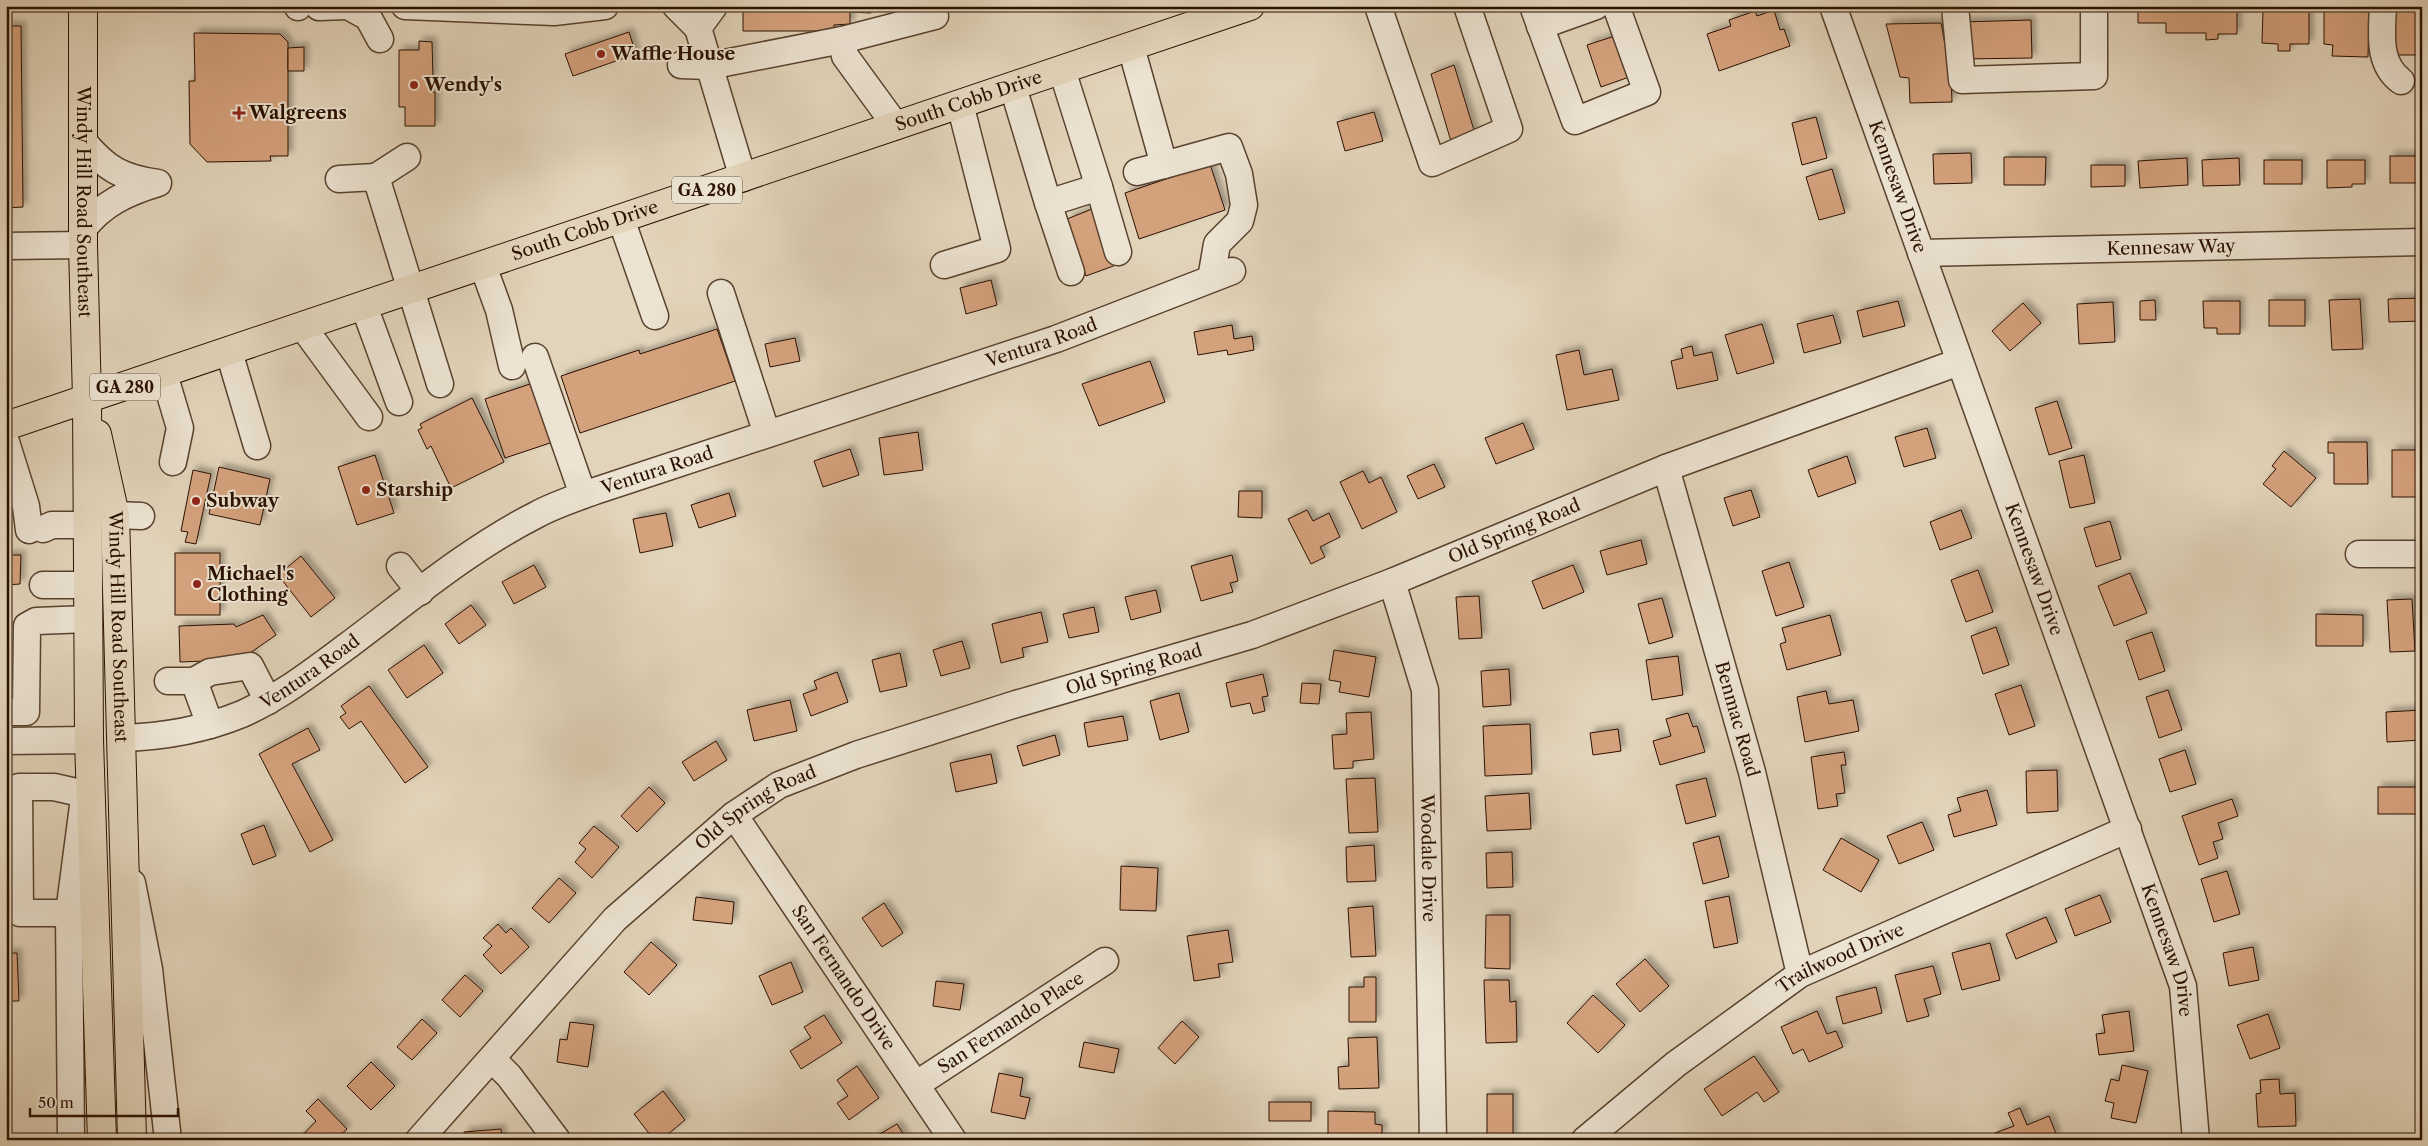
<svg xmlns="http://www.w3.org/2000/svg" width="2428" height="1146" viewBox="0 0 2428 1146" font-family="'Libre Caslon Text',serif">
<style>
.building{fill:#d4a17d;stroke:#2b1100;filter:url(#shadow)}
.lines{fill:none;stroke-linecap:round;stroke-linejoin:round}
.minor-casing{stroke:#59422e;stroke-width:29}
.major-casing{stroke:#2b1100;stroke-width:30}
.minor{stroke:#ece3d2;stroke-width:26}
.major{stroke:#e2d4ba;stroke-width:28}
.poi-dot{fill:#8f2418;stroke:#ece3d2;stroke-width:2}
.labels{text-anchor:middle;stroke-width:4;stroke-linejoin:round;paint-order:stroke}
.shield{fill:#ece3d2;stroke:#65503f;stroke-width:1}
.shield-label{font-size:16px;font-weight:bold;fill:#2b1100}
.poi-label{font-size:18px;font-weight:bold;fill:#2b1100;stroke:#ece3d2;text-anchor:start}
.street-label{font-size:18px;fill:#2b1100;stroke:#ece3d2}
</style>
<defs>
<filter id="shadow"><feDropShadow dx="4.5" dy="-4.5" stdDeviation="2.5" flood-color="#0004"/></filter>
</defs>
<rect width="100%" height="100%" fill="#e2d4ba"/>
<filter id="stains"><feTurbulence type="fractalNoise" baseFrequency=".004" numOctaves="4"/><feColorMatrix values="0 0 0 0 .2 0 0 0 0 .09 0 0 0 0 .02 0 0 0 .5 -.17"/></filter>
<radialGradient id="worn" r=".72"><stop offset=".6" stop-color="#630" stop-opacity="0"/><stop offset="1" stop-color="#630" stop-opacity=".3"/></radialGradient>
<g class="building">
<polygon points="743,6 871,6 871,13 850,12 850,24 834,25 834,31 743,31"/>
<polygon points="2390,6 2422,6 2422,55 2389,55"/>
<polygon points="2138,9 2237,9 2237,34 2218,34 2218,39 2206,40 2206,33 2166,33 2166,23 2138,23"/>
<polygon points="1774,10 1780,30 1784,29 1790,46 1719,71 1707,34 1731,26 1729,20 1755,11 1757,16"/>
<polygon points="2263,10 2309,10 2309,44 2290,44 2290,51 2278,51 2278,44 2262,43"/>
<polygon points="2324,11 2369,12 2368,57 2332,56 2333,45 2324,44"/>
<polygon points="2031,20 2032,58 1962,59 1961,22"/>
<polygon points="1941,23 1951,76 1952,102 1910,103 1909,78 1900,77 1886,24"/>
<polygon points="6,26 21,26 23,207 6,208"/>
<polygon points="629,32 636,54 573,76 565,54"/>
<polygon points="194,33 280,34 288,42 288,156 270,156 271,161 207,162 190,144 189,81 195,81"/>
<polygon points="1618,35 1632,76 1601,87 1587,45"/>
<polygon points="419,41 432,42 433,78 429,78 430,92 435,92 435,126 405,126 405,107 399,107 399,50 419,50"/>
<polygon points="304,47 304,71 288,71 288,48"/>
<polygon points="1454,65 1477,140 1453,148 1431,74"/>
<polygon points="1374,112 1383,141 1345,151 1337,122"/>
<polygon points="1816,117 1827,158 1802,165 1792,123"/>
<polygon points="1971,153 1972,183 1934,184 1933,154"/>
<rect x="2390" y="156" width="32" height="27"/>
<polygon points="2004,157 2046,157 2045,185 2004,185"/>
<polygon points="2187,158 2188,185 2140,188 2138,161"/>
<polygon points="2239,158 2240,185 2203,186 2202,160"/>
<rect x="2264" y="160" width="38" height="24"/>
<polygon points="2327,160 2365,160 2365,184 2352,184 2352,187 2327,188"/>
<polygon points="1210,164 1225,210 1139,239 1125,193"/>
<polygon points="2091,165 2125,165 2125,186 2091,187"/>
<polygon points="1832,169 1845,213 1819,220 1806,177"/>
<polygon points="1097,207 1116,265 1086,276 1067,219"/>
<polygon points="991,280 997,305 966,314 960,288"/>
<polygon points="2422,298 2422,321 2389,322 2388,299"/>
<polygon points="2360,299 2363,349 2332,350 2329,300"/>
<polygon points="2155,300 2156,320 2140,320 2140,301"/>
<rect x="2269" y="300" width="36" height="26"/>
<polygon points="1898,301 1905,326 1863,337 1857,311"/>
<polygon points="2203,301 2240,301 2240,334 2217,334 2217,328 2204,328"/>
<polygon points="2113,302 2115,342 2079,344 2077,304"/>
<polygon points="2023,303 2041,323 2010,351 1992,331"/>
<polygon points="1833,315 1841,343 1804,353 1797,324"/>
<polygon points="1762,324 1774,363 1737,374 1725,335"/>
<polygon points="1232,325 1234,339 1252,336 1254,350 1228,355 1227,350 1198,355 1194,332"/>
<polygon points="717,329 735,381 580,433 561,376 639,350 640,354"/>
<polygon points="795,338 800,361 770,367 765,344"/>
<polygon points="1692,346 1694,356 1712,352 1718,380 1677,389 1671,361 1683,358 1681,349"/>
<polygon points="1579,350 1584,375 1612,369 1619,400 1567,410 1556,355"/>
<polygon points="1150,361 1165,402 1099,426 1082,384"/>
<polygon points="536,382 556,441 505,458 485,399"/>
<polygon points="472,398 504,462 451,488 431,446 427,449 418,430 422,428 420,424"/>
<polygon points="2057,401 2072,448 2049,455 2035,408"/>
<polygon points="1523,423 1534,449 1496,464 1485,438"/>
<polygon points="1927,428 1936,458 1904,467 1895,437"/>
<polygon points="918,432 923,470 884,475 879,438"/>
<polygon points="2328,442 2367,442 2368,484 2334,484 2334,453 2328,453"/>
<polygon points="850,449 859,475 823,487 814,461"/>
<rect x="2392" y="450" width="28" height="47"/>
<polygon points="2284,451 2316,478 2291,507 2263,484 2276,469 2272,466"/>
<polygon points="375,455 394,513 357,525 338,467"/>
<polygon points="2084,455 2095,503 2070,508 2059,461"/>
<polygon points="1847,456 1856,483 1818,497 1808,470"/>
<polygon points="1434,464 1445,487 1418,499 1407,476"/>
<polygon points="219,467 270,479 260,525 209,514"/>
<polygon points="193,470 211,474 196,544 185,542 188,532 181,531"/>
<polygon points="1363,471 1369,483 1381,477 1397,512 1362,529 1340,482"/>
<polygon points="1751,490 1760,517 1733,526 1724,498"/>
<polygon points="1239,491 1262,491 1262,518 1238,517"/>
<polygon points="729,493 736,516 699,528 691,505"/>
<polygon points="1307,510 1313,521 1329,513 1340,537 1320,547 1325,557 1311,564 1288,519"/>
<polygon points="1961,510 1972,538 1940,550 1930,522"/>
<polygon points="666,513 673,546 640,553 633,519"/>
<polygon points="2110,521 2121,559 2096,567 2084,528"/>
<polygon points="1641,540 1647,564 1607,575 1600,551"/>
<rect x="175" y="553" width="45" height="62"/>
<polygon points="6,555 21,555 20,584 6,585"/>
<polygon points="1232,555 1238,581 1230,583 1233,592 1201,601 1191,566"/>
<polygon points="301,556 335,598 311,617 278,575"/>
<polygon points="1789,562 1804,607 1776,616 1762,571"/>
<polygon points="534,565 546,587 514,604 502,582"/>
<polygon points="1573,565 1584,592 1543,609 1532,581"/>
<polygon points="1978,570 1993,612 1966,622 1951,580"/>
<polygon points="2130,573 2147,613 2114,626 2098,586"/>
<polygon points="1156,590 1161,612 1131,620 1125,597"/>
<polygon points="1479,596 1482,638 1459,639 1456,597"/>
<polygon points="1662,598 1673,637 1649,644 1638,604"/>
<polygon points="2412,599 2415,651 2390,652 2387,600"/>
<polygon points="471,605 486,625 459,644 445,624"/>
<polygon points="1094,607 1099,632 1069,638 1063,614"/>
<polygon points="1041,612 1048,642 1022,648 1024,657 1001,663 992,624"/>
<polygon points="2316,614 2363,615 2363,646 2316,646"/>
<polygon points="263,615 276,635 250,653 254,659 180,662 179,626 234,624 236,627"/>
<polygon points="1830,615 1841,655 1787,670 1780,644 1786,642 1782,628"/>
<polygon points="1996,627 2009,665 1983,674 1971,636"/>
<polygon points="2152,632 2165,671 2139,680 2126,641"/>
<polygon points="962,641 970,668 941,676 933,650"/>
<polygon points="424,645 443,673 407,698 388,670"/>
<polygon points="1334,650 1376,657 1369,697 1339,692 1341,682 1329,680"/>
<polygon points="900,653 907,686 880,692 872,660"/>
<polygon points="1678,656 1683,695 1652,700 1646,660"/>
<polygon points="1509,669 1511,705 1483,707 1481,671"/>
<polygon points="837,672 848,702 811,716 803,694 817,689 814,681"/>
<polygon points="1263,674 1268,696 1262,697 1265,711 1253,714 1250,703 1231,707 1226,683"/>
<polygon points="1302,683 1321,684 1319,704 1300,703"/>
<polygon points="2021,685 2035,726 2009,735 1995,694"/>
<polygon points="369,686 428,767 405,783 361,721 349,729 340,717 346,713 341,706"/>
<polygon points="2168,690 2182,730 2159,738 2146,697"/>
<polygon points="1826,691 1829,704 1853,700 1859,731 1805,742 1797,697"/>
<polygon points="1179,693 1189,732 1160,740 1150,701"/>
<polygon points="790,700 797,731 754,741 747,710"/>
<polygon points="2422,710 2422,740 2387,742 2386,712"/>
<polygon points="1371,712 1374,759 1353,761 1353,768 1334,769 1332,735 1347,734 1346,713"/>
<polygon points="1688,713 1693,727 1697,726 1705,752 1660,765 1653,741 1671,736 1666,719"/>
<polygon points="1123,716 1128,740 1088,747 1084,723"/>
<polygon points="1530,724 1532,774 1485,776 1483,726"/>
<polygon points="308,728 320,750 292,764 333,840 310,852 259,754"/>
<polygon points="1618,729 1621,751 1593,755 1590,733"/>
<polygon points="1055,735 1060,755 1023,766 1017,746"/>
<polygon points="716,741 727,760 694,781 682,762"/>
<polygon points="2185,750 2196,784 2170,792 2159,759"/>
<polygon points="1844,752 1846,765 1841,765 1845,793 1836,794 1838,806 1818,809 1811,757"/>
<polygon points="991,754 997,783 956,792 950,763"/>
<polygon points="2057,770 2058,811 2027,813 2026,771"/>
<polygon points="1375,778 1378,832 1349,833 1346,779"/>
<polygon points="1706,778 1716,816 1686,824 1676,785"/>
<polygon points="649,787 665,803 637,832 621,816"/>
<rect x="2378" y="787" width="44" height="27"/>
<polygon points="1987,790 1997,825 1954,837 1948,815 1961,811 1957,798"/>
<polygon points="1529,793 1531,829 1487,831 1485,796"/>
<polygon points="2232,799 2238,816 2218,823 2223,839 2213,842 2218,858 2199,865 2182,816"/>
<polygon points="1922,822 1934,850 1899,864 1887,836"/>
<polygon points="264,825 276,856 253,865 241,834"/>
<polygon points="594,826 619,847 592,878 575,862 586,849 579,843"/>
<polygon points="1719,836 1729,877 1703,884 1693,843"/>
<polygon points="1841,838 1879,860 1861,892 1823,870"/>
<polygon points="1374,845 1376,881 1347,882 1346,847"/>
<polygon points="1512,852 1513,887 1487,888 1486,853"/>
<polygon points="1121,866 1158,868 1156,911 1120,910"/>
<polygon points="2227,871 2240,914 2214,922 2201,879"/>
<polygon points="559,878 576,893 549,923 532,908"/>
<polygon points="2100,895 2111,922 2075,936 2065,909"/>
<polygon points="1729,896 1738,943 1714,948 1705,901"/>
<polygon points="696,897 734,902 732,924 693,920"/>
<polygon points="884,903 903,933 882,947 862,918"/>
<polygon points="1373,906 1376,956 1351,957 1348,908"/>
<polygon points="1486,915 1510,915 1510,969 1485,968"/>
<polygon points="2046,917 2057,942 2016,959 2006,934"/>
<polygon points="498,924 506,933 511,928 529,947 501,974 483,955 492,946 483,938"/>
<polygon points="1228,930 1233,962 1218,964 1220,977 1194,981 1187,936"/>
<polygon points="651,942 677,965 649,995 624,972"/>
<polygon points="1990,943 2000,980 1962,990 1952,953"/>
<polygon points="2253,947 2259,980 2229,986 2223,953"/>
<polygon points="6,953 17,953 19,1001 6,1001"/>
<polygon points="1645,959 1669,986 1640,1012 1616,984"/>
<polygon points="791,962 803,992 772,1005 759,976"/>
<polygon points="1933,966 1941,994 1924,999 1929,1016 1907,1022 1895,975"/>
<polygon points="465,975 483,991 460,1017 442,1000"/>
<polygon points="1364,977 1376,977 1376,1022 1349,1022 1349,987 1364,987"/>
<polygon points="1484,980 1509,980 1510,1002 1516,1001 1517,1042 1486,1043"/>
<polygon points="936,981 964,984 960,1010 933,1006"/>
<polygon points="1876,987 1882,1013 1843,1024 1836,997"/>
<polygon points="1593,995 1625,1025 1598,1053 1567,1023"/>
<polygon points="1817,1011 1827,1034 1836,1031 1843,1047 1809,1062 1803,1049 1793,1054 1781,1027"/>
<polygon points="2129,1011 2134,1051 2099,1055 2096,1034 2105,1033 2102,1015"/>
<polygon points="2268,1014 2280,1048 2250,1059 2237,1025"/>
<polygon points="824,1015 842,1043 801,1069 790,1051 811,1038 804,1027"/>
<polygon points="422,1019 437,1033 412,1060 397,1047"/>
<polygon points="1182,1021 1199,1037 1175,1064 1158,1048"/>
<polygon points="570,1022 594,1025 588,1067 557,1062 560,1039 567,1040"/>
<polygon points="1377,1037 1379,1088 1339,1089 1338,1067 1349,1066 1348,1038"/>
<polygon points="1084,1042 1119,1049 1114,1073 1079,1067"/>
<polygon points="1754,1056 1779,1092 1764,1102 1757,1092 1722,1116 1704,1089"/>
<polygon points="371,1062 395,1086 371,1110 347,1086"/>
<polygon points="2122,1065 2148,1071 2136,1123 2111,1118 2114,1103 2105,1101 2111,1079 2119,1081"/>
<polygon points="857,1066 879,1098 849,1120 837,1103 848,1096 837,1080"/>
<polygon points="999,1073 1023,1078 1020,1096 1030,1098 1025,1119 991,1112"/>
<polygon points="2279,1079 2280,1094 2295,1093 2296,1126 2258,1127 2256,1094 2261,1093 2260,1080"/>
<polygon points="663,1091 685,1120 661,1140 654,1140 634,1114"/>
<rect x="1487" y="1094" width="26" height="46"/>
<polygon points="318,1099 347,1129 335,1140 298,1140 316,1121 306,1111"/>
<rect x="1269" y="1102" width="42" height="19"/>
<polygon points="2020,1108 2027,1125 2049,1116 2057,1136 2048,1140 1997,1140 1995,1133 2014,1126 2008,1113"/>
<polygon points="1328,1111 1375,1112 1375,1124 1382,1125 1382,1136 1375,1136 1375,1140 1328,1140"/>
<polygon points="897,1124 907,1140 874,1140 873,1138"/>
<polygon points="501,1129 502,1140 465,1140 464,1132"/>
</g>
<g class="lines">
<g class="minor-casing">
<g id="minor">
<polyline points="348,6 368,17 380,39"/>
<polyline points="405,6 554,12 605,6"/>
<polyline points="676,6 698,28"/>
<polyline points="714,6 698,28 743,178"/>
<polyline points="1378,6 1432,163 1509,129 1467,6"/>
<polyline points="1533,6 1575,121 1647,92 1616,6"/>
<path id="s1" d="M1833 6 2183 986 2196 1140"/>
<polyline points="1955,6 1962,80 2094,76 2094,6"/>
<path d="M2383 6C2382 33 2377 63 2401 81"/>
<polyline points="298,7 298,6"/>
<polyline points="319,7 346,6"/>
<polyline points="1540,26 1596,6"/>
<polyline points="1131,47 1164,165 1229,147 1239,174 1244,205 1240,221 1217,244 1211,279"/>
<polyline points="681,65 709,66 842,40"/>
<polyline points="1013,87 1048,203 1099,187 1062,70"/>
<polyline points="896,126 845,56 842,40 935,16"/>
<path d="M83 141C106 169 122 178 158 183 128 192 103 203 83 229"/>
<polyline points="1137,172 1164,165"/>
<polyline points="376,177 407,157"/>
<polyline points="339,179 376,177 440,384"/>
<polyline points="1099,187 1118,252"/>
<polyline points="1048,203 1071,272"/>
<polyline points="621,219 655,316"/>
<polyline points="6,246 83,245"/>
<path id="s2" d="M1921 253 2422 242"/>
<polyline points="944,265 997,249 960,104"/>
<polyline points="483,266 499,310 512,366"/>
<polyline points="721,293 767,434"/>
<polyline points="364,306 399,402"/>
<polyline points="303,327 369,417"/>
<polyline points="229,352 257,446"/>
<polyline points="535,357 583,495"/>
<polyline points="164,374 180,428 173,462"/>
<polyline points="6,442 26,506 29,530"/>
<path id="s3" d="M1666 468 1752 772 1800 974"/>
<polyline points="115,515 141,516"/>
<polyline points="43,529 52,525 87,525"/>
<polyline points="2359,554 2422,554"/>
<polyline points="400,566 420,592"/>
<path id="s4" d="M1392 582 1425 690 1433 1140"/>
<polyline points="43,585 88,585"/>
<polyline points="168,681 194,681 210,672 250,666 268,701"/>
<polyline points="194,681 210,725"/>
<polyline points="6,712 26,712 27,626 36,621 88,619"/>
<path id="s5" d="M121 738C163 737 203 730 242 714 282 696 315 670 350 644 410 599 469 549 536 515 554 505 576 498 595 491L1056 339 1232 271"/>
<polyline points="6,741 89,740"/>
<path id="s6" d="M734 815 953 1140"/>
<polyline points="132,883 149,969 168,1140"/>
<polyline points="69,913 20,913 19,787 54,787 85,794"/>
<polyline points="492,1059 509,1076 557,1140"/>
<path id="s7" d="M917 1084 1105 961"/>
<polyline points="71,1140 69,913 83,806"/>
<path id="s8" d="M419 1140 615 919 734 815 779 785 856 755 1016 704 1252 635 1392 582 1666 468 1959 362"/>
<path id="s9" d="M1585 1140 1676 1064 1800 974 2128 829"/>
</g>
</g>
<g class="major-casing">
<g id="major">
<path id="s10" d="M83 6V245L87 399 89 740 102 1140"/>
<path id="s11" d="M6 426 1250 6"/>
<path id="s12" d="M97 434 115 515 132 1140"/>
</g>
</g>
<use href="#minor" class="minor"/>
<use href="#major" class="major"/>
</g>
<g class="poi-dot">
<circle cx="601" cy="54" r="5"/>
<circle cx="414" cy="85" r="5"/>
<path d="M236.5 105.5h5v5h5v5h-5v5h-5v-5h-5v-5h5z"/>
<circle cx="366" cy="490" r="5"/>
<circle cx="196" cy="501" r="5"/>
<circle cx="197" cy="584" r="5"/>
</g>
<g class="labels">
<g class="shield">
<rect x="672" y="176.5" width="70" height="27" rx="4"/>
<rect x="90" y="373.5" width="70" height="27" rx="4"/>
</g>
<g class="shield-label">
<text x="707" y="196">GA 280</text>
<text x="125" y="393">GA 280</text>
</g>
<g class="poi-label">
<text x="611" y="60">Waffle House</text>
<text x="424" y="91">Wendy's</text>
<text x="249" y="119">Walgreens</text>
<text x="376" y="496">Starship</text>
<text x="206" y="507">Subway</text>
<text x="207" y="580">Michael's<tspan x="207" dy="21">Clothing</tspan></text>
</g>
<g class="street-label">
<text dy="6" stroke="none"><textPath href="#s11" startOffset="1016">South Cobb Drive</textPath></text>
<text dy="6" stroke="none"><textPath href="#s1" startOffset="192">Kennesaw Drive</textPath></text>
<text dy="6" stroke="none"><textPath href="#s10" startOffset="196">Windy Hill Road Southeast</textPath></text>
<text dy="6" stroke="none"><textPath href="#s11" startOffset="611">South Cobb Drive</textPath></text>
<text dy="6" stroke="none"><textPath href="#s2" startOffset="250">Kennesaw Way</textPath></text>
<text dy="6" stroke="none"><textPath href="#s5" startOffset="1014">Ventura Road</textPath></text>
<text dy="6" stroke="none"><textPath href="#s5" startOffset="609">Ventura Road</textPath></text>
<text dy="6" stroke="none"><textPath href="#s8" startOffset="1286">Old Spring Road</textPath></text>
<text dy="6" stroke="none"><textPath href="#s1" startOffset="598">Kennesaw Drive</textPath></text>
<text dy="6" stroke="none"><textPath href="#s12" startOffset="195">Windy Hill Road Southeast</textPath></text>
<text dy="6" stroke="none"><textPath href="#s8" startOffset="881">Old Spring Road</textPath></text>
<text dy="6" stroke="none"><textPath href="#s5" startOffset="204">Ventura Road</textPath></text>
<text dy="6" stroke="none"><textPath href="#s3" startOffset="261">Benmac Road</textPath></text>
<text dy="6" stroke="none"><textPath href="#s8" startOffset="476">Old Spring Road</textPath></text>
<text dy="6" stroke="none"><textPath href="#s4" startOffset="281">Woodale Drive</textPath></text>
<text dy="6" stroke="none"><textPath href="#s1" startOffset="1002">Kennesaw Drive</textPath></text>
<text dy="6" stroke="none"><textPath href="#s9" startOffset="315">Trailwood Drive</textPath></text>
<text dy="6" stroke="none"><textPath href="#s6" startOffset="196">San Fernando Drive</textPath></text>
<text dy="6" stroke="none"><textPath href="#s7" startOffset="112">San Fernando Place</textPath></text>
</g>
</g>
<rect width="2428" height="1146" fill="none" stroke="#e2d4ba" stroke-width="25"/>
<rect x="8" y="8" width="2413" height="1131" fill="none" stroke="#2b1100" stroke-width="2.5"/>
<rect x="12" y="12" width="2403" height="1121" fill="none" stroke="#2b1100"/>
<path d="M30 1108v8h148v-8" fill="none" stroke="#2b1100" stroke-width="2.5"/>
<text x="38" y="1108" font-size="15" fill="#2b1100" stroke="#ece3d2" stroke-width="4" paint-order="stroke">50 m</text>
<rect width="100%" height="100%" filter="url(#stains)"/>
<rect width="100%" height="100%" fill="url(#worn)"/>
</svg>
